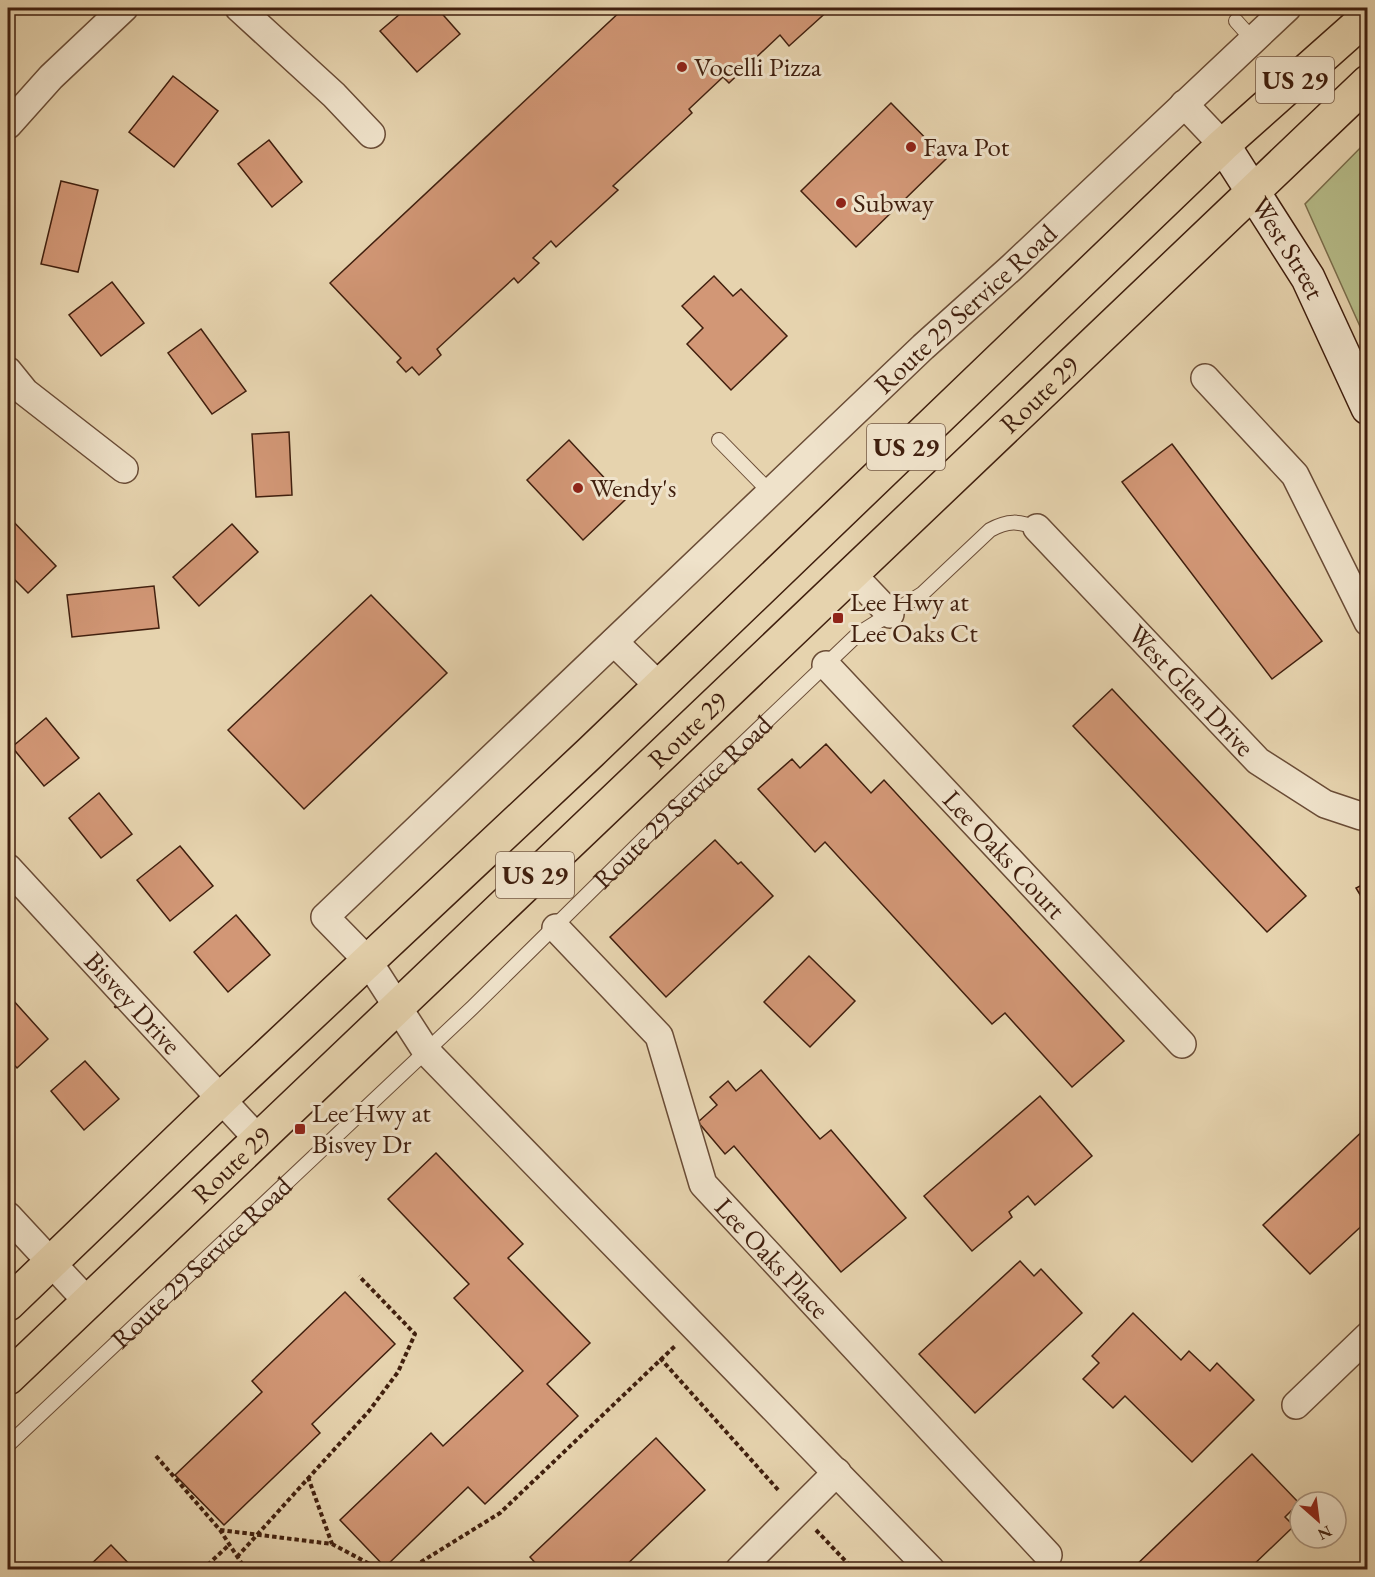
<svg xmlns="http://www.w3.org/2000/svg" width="1375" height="1577" viewBox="0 0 1375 1577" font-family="'EB Garamond',serif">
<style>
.green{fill:#b6bc89;stroke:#7b6e4c;stroke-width:1.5}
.building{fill:#d29776;stroke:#401f0e;stroke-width:1.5}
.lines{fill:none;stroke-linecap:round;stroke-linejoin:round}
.service-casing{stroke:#6a4c36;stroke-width:16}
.minor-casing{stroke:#6a4c36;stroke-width:30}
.secondary-casing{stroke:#401f0e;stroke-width:36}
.primary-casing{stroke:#401f0e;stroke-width:36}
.path{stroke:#401f0e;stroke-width:4;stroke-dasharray:4.5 3;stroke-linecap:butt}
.service{stroke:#efe2ca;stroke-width:14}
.minor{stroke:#efe2ca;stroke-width:27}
.secondary{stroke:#efe2ca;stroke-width:33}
.primary{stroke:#e6d3ae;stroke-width:33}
.poi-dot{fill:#8f2418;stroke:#efe2ca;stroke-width:2}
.labels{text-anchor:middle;stroke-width:6;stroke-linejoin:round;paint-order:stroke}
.shield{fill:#efe2ca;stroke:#745a46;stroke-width:1.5}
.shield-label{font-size:26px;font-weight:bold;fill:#401f0e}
.poi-label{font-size:27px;fill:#401f0e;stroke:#efe2ca;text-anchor:start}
.street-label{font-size:27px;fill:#401f0e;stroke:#efe2ca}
</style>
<rect width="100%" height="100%" fill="#e6d3ae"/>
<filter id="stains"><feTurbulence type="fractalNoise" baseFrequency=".00333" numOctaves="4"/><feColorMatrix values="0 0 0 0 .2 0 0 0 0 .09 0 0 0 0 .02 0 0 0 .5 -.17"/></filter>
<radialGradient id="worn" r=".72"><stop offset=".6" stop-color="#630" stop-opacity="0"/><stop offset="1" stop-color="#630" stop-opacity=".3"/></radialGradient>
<polygon class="green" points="1367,141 1367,342 1305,204"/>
<g class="building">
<polygon points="407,8 437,8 460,34 417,72 380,31"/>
<polygon points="624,8 831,8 789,46 780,35 729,83 723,77 689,109 692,113 613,186 618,190 556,247 551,241 533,258 539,263 518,283 514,278 437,349 441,355 419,375 412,367 406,372 397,362 401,358 330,283"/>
<polygon points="173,76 218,111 174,167 129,132"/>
<polygon points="891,103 946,159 856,247 801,191"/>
<polygon points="269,140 302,182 272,207 238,164"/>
<polygon points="61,181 98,190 78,272 41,264"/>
<polygon points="714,276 733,296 741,289 787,336 731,390 687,344 703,328 682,306"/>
<polygon points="112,282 144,323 101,356 69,315"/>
<polygon points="201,329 246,391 212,414 168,353"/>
<polygon points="289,432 292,495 256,497 252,434"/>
<polygon points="569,440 625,500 583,540 527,480"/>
<polygon points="1172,444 1322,641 1272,679 1122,482"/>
<polygon points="8,516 56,566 28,593 8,573"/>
<polygon points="232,524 258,552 199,606 173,577"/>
<polygon points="154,586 159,628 72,637 67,595"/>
<polygon points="371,595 447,673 304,809 228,730"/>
<polygon points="1112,689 1306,896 1267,932 1073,726"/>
<polygon points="46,718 79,758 44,786 12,747"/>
<polygon points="826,744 871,793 884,780 1124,1041 1072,1087 1005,1013 992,1024 825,842 815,852 758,789 792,759 800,768"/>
<polygon points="99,793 132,834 101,858 69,818"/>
<polygon points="715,840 738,864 741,862 773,896 666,997 610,937"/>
<polygon points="180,846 213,886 170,921 137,880"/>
<polygon points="1368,882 1368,908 1356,888"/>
<polygon points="236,915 270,955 228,992 194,952"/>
<polygon points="809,956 855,1001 810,1047 764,1002"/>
<polygon points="12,999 48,1039 17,1068 8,1058 8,1003"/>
<polygon points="85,1061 119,1099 84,1130 51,1091"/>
<polygon points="761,1070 820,1139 831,1130 906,1218 841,1272 734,1146 725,1154 698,1122 717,1105 710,1097 728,1081 736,1091"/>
<polygon points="1040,1096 1092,1156 1035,1205 1028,1196 1009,1212 1012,1217 972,1251 924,1196"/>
<polygon points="1368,1126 1368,1220 1310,1274 1263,1225"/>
<polygon points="436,1153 523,1244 508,1258 590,1343 547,1384 578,1416 485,1504 468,1487 385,1567 340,1520 431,1433 443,1446 523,1371 454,1298 469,1284 388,1199"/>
<polygon points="1020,1261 1034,1276 1041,1269 1082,1313 975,1413 919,1354"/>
<polygon points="345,1292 395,1344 312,1424 320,1433 224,1525 175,1475 262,1392 252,1381"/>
<polygon points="1133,1313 1181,1360 1189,1351 1210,1371 1217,1363 1254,1400 1192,1462 1125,1396 1113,1408 1083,1379 1099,1363 1092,1356"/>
<polygon points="656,1438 705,1490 621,1570 536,1570 539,1567 530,1557"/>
<polygon points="1252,1454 1299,1503 1285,1517 1294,1526 1248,1570 1131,1570"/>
<polygon points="111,1545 135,1570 85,1570"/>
</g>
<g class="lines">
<g class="service-casing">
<g id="service">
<polyline points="1236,21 1253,40"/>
<polyline points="719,440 770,492"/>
<path id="s1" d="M8 1445 473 1007 666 817 858 634 922 594 990 530C1008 520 1019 521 1037 528"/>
</g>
</g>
<g class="minor-casing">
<g id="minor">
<polyline points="239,8 334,95 371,134"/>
<polyline points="1184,104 1223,145"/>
<polyline points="8,125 51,77 124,8"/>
<polyline points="8,371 25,392 124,469"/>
<polyline points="1205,378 1295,475 1368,622"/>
<path id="s2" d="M1037 528 1258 761 1325 804 1361 816 1368 814"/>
<polyline points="851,573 890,614"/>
<polyline points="614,642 659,686"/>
<path id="s3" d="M826 665 1182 1044"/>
<path id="s4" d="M8 868 258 1139"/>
<path id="s5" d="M556 928 659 1036 703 1184 1048 1555"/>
<polyline points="8,1216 87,1301"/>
<polyline points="1296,1405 1368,1336"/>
<polyline points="739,1570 837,1472"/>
<path id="s6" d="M931 1570 426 1051 368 961 325 917 923 347 1011 268 1287 8"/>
</g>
</g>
<g class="secondary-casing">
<g id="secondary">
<path id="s7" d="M1223 145 1308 278 1368 408"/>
</g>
</g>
<g class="primary-casing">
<g id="primary">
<polyline points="8,1304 222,1098 591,752 1223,145 1368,16"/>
<path id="s8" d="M8 1378 1368 82"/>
</g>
</g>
<g class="path">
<polyline points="660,1358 780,1492"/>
<polyline points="156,1456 220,1530 246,1570"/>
<polyline points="308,1477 332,1544"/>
<polyline points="220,1530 332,1544 381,1570"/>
<polyline points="816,1530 854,1570"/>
<polyline points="237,1557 369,1411 398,1372 415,1334 359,1276"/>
<polyline points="202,1570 229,1545"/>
<polyline points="408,1570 500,1513 675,1346"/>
</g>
<use href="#service" class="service"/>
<use href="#minor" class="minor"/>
<use href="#secondary" class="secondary"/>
<use href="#primary" class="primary"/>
</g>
<g class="poi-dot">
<circle cx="682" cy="67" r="6"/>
<circle cx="911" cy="147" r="6"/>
<circle cx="841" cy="203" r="6"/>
<circle cx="578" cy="488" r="6"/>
<rect x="832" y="612" width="12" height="12" rx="3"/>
<rect x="294" y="1123" width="12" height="12" rx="3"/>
</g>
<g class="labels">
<g class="shield">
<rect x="1256" y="57" width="78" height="46" rx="4.5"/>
<rect x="867" y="424" width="78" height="46" rx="4.5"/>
<rect x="496" y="852" width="78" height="46" rx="4.5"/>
</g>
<g class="shield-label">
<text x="1295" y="89">US 29</text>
<text x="906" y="456">US 29</text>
<text x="535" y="884">US 29</text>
</g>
<g class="poi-label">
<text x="694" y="76">Vocelli Pizza</text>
<text x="923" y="156">Fava Pot</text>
<text x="853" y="212">Subway</text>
<text x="590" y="497">Wendy's</text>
<text x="850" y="611">Lee Hwy at<tspan x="850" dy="31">Lee Oaks Ct</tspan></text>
<text x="312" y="1122">Lee Hwy at<tspan x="312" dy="31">Bisvey Dr</tspan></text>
</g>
<g class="street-label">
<text dy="9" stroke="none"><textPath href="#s7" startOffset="122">West Street</textPath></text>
<text dy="9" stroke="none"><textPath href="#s6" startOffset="1776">Route 29 Service Road</textPath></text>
<text dy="9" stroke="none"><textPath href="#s8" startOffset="1425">Route 29</textPath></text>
<text dy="9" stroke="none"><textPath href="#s2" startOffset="224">West Glen Drive</textPath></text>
<text dy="9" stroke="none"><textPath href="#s8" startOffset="939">Route 29</textPath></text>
<text dy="9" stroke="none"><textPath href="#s1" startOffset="932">Route 29 Service Road</textPath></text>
<text dy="9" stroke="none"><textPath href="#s3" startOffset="260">Lee Oaks Court</textPath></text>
<text dy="9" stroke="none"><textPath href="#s4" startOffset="184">Bisvey Drive</textPath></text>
<text dy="9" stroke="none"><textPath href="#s8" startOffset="309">Route 29</textPath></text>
<text dy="9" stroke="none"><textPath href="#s5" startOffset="405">Lee Oaks Place</textPath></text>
<text dy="9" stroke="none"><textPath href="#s1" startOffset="266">Route 29 Service Road</textPath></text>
</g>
</g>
<rect width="1375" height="1577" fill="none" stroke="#e6d3ae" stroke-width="30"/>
<rect x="9" y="9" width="1357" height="1559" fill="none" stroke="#401f0e" stroke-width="3"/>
<rect x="15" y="15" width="1345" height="1547" fill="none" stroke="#401f0e" stroke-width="1.5"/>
<g transform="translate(1318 1520) rotate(152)"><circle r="28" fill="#efe2ca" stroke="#a9947f" stroke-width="1.5"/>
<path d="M0-4.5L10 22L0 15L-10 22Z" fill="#8f2418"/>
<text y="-9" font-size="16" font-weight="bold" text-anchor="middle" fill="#401f0e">N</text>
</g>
<rect width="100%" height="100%" filter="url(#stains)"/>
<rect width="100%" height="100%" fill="url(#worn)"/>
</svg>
